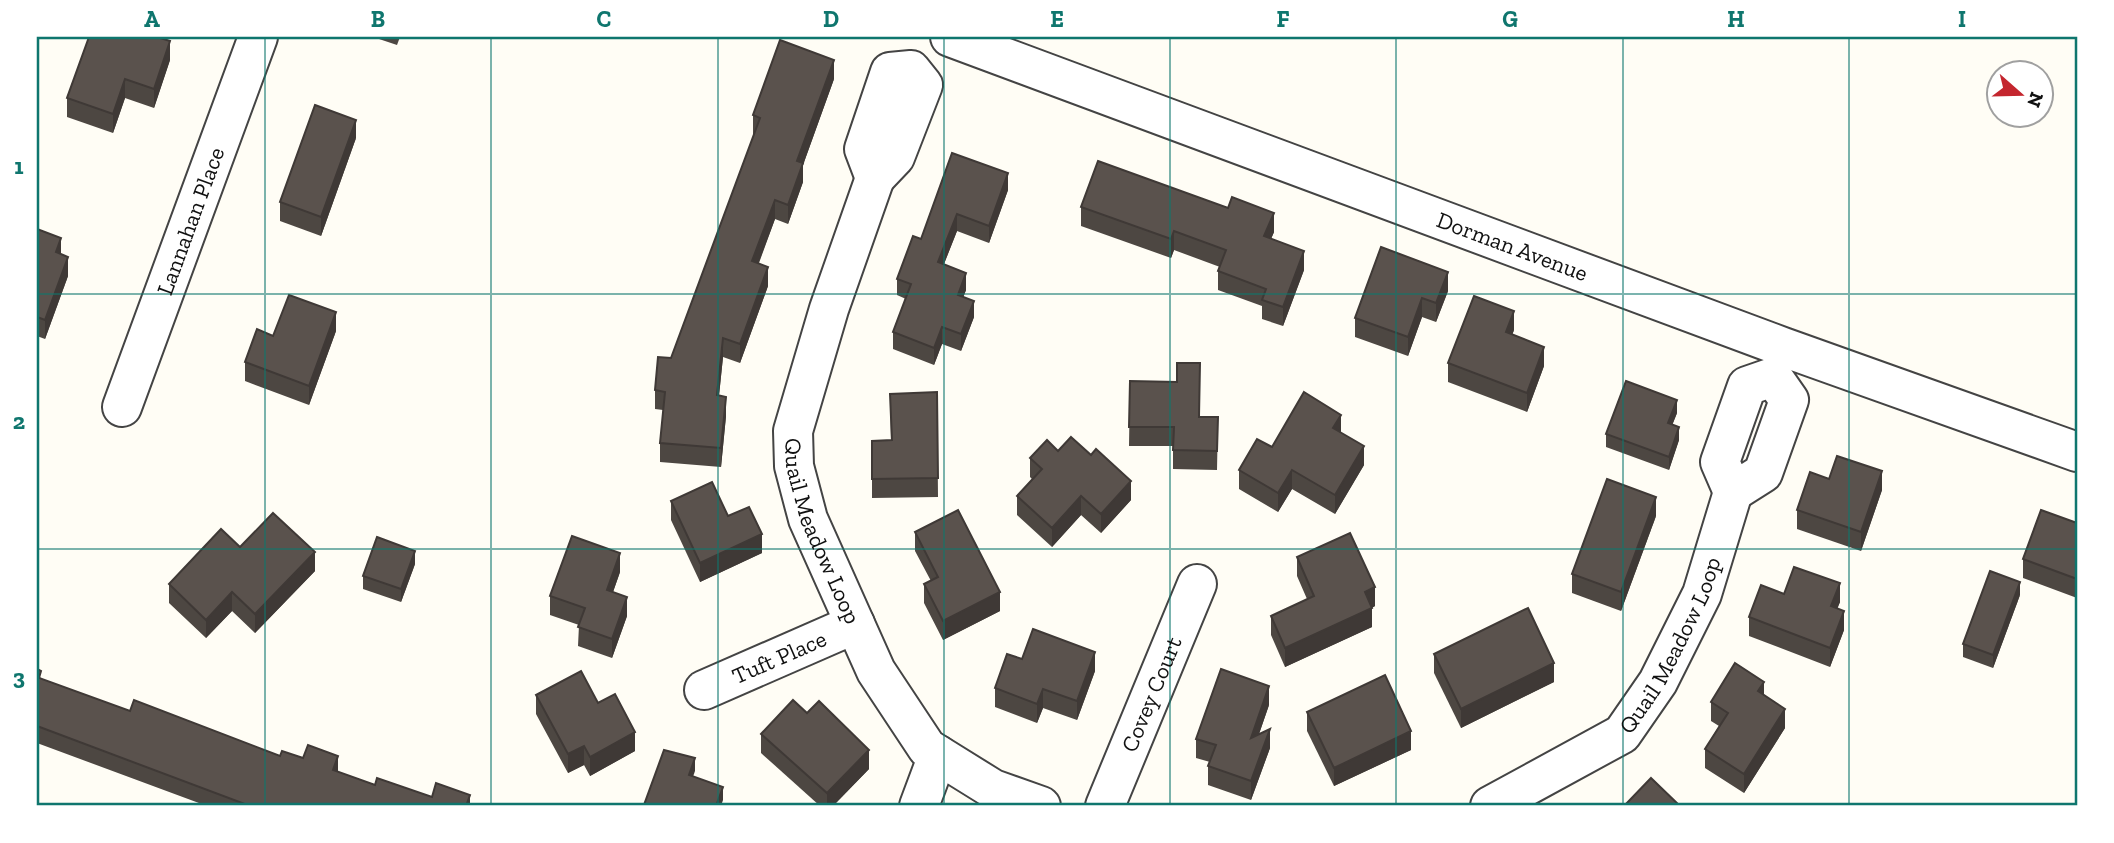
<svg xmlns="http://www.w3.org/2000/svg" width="2114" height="843" viewBox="0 0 2114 843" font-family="'Zilla Slab',serif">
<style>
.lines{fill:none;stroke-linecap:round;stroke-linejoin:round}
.minor-casing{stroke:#444;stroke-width:42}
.minor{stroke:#fff;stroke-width:38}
.wall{fill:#4d4742}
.shaded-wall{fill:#3f3936}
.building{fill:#5a524d;stroke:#3f3936;stroke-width:2}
.grid{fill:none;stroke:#0f766e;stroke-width:2;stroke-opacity:0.55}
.labels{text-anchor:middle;stroke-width:7;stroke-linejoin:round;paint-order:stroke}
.street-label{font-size:23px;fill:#111;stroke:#fff}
.neatline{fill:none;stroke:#0f766e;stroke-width:2.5}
.grid-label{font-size:23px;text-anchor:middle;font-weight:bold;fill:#0f766e}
</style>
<rect width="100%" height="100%" fill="#fffdf5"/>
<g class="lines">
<g class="minor-casing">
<g id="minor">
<path id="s1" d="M950 37 1783 347 2077 452"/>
<polygon points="911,70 923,85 895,157 875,178 864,149 890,72"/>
<path id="s2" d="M875 178 829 309 793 431 794 466 808 519 876 671 927 748 993 789 1041 806"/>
<polygon points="1773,377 1789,400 1763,473 1733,492 1720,462 1747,386"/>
<path id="s3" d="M122 407 258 37"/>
<path id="s4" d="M704 690 855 624"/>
<polyline points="919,806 938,755"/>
<path id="s5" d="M1105 806 1197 584"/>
<path id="s6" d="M1490 806 1622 734 1658 682 1702 594 1733 492"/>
</g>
</g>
<use href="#minor" class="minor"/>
</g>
<g class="wall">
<polygon points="373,37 400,37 397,45"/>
<polygon points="170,60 154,108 125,98 113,133 67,117 67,98"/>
<polygon points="834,79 803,165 803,182 788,224 775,219 759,263 768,286 740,363 723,357 719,396 726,416 721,467 660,462 660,443 663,410 655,409 655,390 671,358 754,134 753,134 753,115"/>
<polygon points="356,138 321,236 280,221 280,202"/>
<polygon points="952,153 1008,190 989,243 957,231 944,264 966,290 963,297 974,317 961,351 942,344 934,365 893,349 893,332 906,299 897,295 897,279 921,239"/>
<polygon points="1081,207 1274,232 1271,239 1304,270 1283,326 1262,319 1262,306 1218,290 1218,271 1220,267 1174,250 1171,258 1081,226"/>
<polygon points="37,229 61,254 68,276 45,339 37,336"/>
<polygon points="1448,291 1436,322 1422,317 1408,356 1355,337 1355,318"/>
<polygon points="1514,330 1512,335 1544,366 1527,412 1448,382 1448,363"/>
<polygon points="336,331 309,405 245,381 245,362 273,336"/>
<polygon points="1130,381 1200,417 1218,417 1217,470 1173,469 1173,446 1129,446"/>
<polygon points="937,392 938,497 872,498 872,441 891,440 890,394"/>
<polygon points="1677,413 1672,425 1679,440 1669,470 1606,447 1606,434"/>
<polygon points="1341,433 1364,465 1335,514 1292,489 1278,512 1239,489 1239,470 1272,447"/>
<polygon points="1058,451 1131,500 1101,533 1081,515 1052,547 1017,515 1017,496 1032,479 1030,477 1030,458"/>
<polygon points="1829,479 1882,490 1861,551 1797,529 1797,510"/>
<polygon points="671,501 728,516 762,553 700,582 671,520"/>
<polygon points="1656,516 1621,611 1572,593 1572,574"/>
<polygon points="2077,523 2077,598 2023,578 2023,559"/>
<polygon points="915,532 1000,611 943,640 924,603 924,584 931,581 915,551"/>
<polygon points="240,547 315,571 255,633 232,611 206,638 169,603 169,584"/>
<polygon points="1297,557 1375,606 1372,608 1372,627 1285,667 1271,635 1271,616 1307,599 1297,576"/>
<polygon points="415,564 401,602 363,589 363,576"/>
<polygon points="620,572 613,592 627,616 612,658 578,646 579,625 550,615 550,596"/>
<polygon points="1784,594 1840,602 1837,608 1844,630 1830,667 1749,636 1749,617"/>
<polygon points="2020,595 1993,668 1963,657 1963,644"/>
<polygon points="1434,654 1554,682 1461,728 1434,673"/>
<polygon points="1022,659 1095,671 1077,720 1043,708 1037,723 995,707 995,688"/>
<polygon points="37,669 41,679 130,711 280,756 338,772 375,785 470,806 207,806 37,743"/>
<polygon points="536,695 598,703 635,751 590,776 584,765 568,773 536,714"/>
<polygon points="1764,695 1785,728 1744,793 1705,768 1705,749 1719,726 1711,721 1711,702"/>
<polygon points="1269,705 1259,734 1270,748 1251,800 1208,785 1208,766 1210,762 1196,758 1196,739"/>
<polygon points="1307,712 1411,750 1334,786 1307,731"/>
<polygon points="807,713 869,769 833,806 820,806 761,753 761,734"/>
</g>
<g class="shaded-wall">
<polygon points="170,41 170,60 154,108 154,89"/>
<polygon points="834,60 834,79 803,165 803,182 788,224 788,205 797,161"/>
<polygon points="125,79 125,98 113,133 113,114"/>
<polygon points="356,120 356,138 321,236 321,217"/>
<polygon points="1008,173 1008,190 989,243 989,226"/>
<polygon points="775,200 775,219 752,280 752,261"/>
<polygon points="1274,213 1274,232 1264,255 1264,236"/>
<polygon points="957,214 957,231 938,279 938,262"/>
<polygon points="1174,231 1174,250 1171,258 1171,239"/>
<polygon points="61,238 61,257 56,252"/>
<polygon points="1304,251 1304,270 1283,326 1283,307"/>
<polygon points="68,257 68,276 45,339 45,320"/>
<polygon points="768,267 768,286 740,363 740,344"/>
<polygon points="1448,272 1448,291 1436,322 1436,303"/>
<polygon points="966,273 966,290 958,311 958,295"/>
<polygon points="1422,298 1422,317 1408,356 1408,337"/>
<polygon points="974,301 974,317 961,351 961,334"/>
<polygon points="1514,311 1514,330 1506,351 1506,332"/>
<polygon points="336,312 336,331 309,405 309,386"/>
<polygon points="942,327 942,344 934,365 934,348"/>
<polygon points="723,338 723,357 717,414 717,395"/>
<polygon points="1544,347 1544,366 1527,412 1527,393"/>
<polygon points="726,397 726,416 721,467 721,448"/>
<polygon points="1677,400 1677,413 1668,436 1668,423"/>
<polygon points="1341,415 1341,434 1333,428"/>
<polygon points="1679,427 1679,440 1669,470 1669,457"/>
<polygon points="1364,446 1364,465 1335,514 1335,495"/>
<polygon points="1292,470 1292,489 1278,512 1278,493"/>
<polygon points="1882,471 1882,490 1861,551 1861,532"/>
<polygon points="1131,481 1131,500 1101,533 1101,514"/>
<polygon points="1081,496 1081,515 1052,547 1052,528"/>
<polygon points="1656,497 1656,516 1621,611 1621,592"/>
<polygon points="762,534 762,553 700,582 700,563"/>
<polygon points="415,551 415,564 401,602 401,589"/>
<polygon points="315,552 315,571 255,633 255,614"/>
<polygon points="620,553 620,572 607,609 607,590"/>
<polygon points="2020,582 2020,595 1993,668 1993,655"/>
<polygon points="1840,583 1840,602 1831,625 1831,606"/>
<polygon points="1375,587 1375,606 1369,609 1372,608 1372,627 1285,667 1285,648 1365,592"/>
<polygon points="232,592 232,611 206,638 206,620"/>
<polygon points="1000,592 1000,611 943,640 943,621"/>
<polygon points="627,597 627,616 612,658 612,639"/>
<polygon points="1844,611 1844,630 1830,667 1830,648"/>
<polygon points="1095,652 1095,671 1077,720 1077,701"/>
<polygon points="1554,663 1554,682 1461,728 1461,709"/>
<polygon points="1764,682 1764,700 1758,691"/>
<polygon points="1269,686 1269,705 1251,757 1251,738"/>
<polygon points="1043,689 1043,708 1037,723 1037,704"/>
<polygon points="1785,709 1785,728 1744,793 1744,774"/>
<polygon points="1270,729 1270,748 1251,800 1251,781"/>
<polygon points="1411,731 1411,750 1334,786 1334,768"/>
<polygon points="635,732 635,751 590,776 590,757"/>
<polygon points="584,746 584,765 568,773 568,754"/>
<polygon points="869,750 869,769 833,806 827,806 827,793"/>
<polygon points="338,756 338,772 333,770"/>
<polygon points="695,758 695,771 689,788 689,775"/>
<polygon points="723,787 723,800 721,806 716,806"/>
<polygon points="470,795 470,806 466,806"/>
</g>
<g class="building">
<polygon points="89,37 157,37 170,41 154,89 125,79 113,114 67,98"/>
<polygon points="780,40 834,60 797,161 803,163 788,205 775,200 752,261 768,267 740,344 723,338 717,395 726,397 721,448 660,443 665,392 655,390 658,357 671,358 760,118 753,115"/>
<polygon points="315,105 356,120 321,217 280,202"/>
<polygon points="952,153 1008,173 989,226 957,214 938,262 966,273 958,295 974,301 961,334 942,327 934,348 893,332 911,284 897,279 913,236 921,239"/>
<polygon points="1098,161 1228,208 1232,197 1274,213 1264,236 1304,251 1283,307 1262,300 1266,289 1218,271 1226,250 1174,231 1171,239 1081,207"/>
<polygon points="37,229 61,238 56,252 68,257 45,320 37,317"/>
<polygon points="1381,247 1448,272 1436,303 1422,298 1408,337 1355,318"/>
<polygon points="289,295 336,312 309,386 245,362 257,329 273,336"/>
<polygon points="1474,296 1514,311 1506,332 1544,347 1527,393 1448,363"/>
<polygon points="1177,363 1200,363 1199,417 1218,417 1217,451 1173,450 1174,427 1129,427 1130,381 1177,382"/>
<polygon points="1626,381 1677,400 1668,423 1679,427 1669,457 1606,434"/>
<polygon points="937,392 938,478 872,479 872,441 892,440 890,394"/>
<polygon points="1304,392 1341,415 1333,428 1364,446 1335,495 1292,470 1278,493 1239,470 1257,439 1272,447"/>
<polygon points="1071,437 1091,455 1096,449 1131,481 1101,514 1081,496 1052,528 1017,496 1042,469 1030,458 1047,440 1058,451"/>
<polygon points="1837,456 1882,471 1861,532 1797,510 1810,472 1829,479"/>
<polygon points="1607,479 1656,497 1621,592 1572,574"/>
<polygon points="712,482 728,516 749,507 762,534 700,563 671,501"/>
<polygon points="958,510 1000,592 943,621 924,584 938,577 915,532"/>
<polygon points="2041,510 2077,523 2077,579 2023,559"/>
<polygon points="273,513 315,552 255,614 232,592 206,620 169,584 221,529 240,547"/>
<polygon points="1350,533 1375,587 1365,592 1372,608 1285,648 1271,616 1314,596 1297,557"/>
<polygon points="572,536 620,553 607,590 627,597 612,639 578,627 585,608 550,596"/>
<polygon points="377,537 415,551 401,589 363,576"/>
<polygon points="1794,567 1840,583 1831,606 1844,611 1830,648 1749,617 1761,585 1784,594"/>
<polygon points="1990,571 2020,582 1993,655 1963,644"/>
<polygon points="1528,608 1554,663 1461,709 1434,654"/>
<polygon points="1033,629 1095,652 1077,701 1043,689 1037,704 995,688 1007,654 1022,659"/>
<polygon points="1735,663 1764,682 1758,691 1785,709 1744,774 1705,749 1728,713 1711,702"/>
<polygon points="37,669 41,671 39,678 130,711 134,700 280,756 282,751 303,758 308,745 338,756 333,770 375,785 377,778 432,797 436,783 470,795 466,806 250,806 37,726"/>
<polygon points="1221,669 1269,686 1251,738 1270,729 1251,781 1208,766 1216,745 1196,739"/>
<polygon points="581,671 598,703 615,694 635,732 590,757 584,746 568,754 536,695"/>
<polygon points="1385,675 1411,731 1334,768 1307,712"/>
<polygon points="793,700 807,713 819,701 869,750 827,793 761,734"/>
<polygon points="664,750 695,758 689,775 723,787 716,806 647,806 644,805"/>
<polygon points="1651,778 1680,806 1624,806"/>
</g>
<path class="grid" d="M265 37V806M491 37V806M718 37V806M944 37V806M1170 37V806M1396 37V806M1623 37V806M1849 37V806M37 294H2077M37 549H2077"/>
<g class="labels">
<g class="street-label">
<text dy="8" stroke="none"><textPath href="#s3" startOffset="198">Lannahan Place</textPath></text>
<text dy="8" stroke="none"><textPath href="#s1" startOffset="600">Dorman Avenue</textPath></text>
<text dy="8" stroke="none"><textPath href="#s2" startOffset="371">Quail Meadow Loop</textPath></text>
<text dy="8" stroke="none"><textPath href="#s6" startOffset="252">Quail Meadow Loop</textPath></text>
<text dy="8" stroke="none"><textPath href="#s4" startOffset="82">Tuft Place</textPath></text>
<text dy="8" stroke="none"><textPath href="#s5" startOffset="121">Covey Court</textPath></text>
</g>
</g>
<rect width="2114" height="843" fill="none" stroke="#ffffff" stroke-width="77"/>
<g transform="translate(2020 94) rotate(110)"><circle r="33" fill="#ffffff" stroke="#a0a0a0" stroke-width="2"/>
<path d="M0-5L12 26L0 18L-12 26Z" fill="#c4262e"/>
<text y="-10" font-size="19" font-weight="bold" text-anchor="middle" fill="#111111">N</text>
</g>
<rect x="38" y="38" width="2038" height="766" class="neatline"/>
<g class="grid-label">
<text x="152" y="27">A</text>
<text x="378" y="27">B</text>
<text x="604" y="27">C</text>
<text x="831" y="27">D</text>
<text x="1057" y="27">E</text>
<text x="1283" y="27">F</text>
<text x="1510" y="27">G</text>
<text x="1736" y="27">H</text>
<text x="1962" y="27">I</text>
<text x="19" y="174">1</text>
<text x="19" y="429">2</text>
<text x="19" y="685">3</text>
</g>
</svg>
